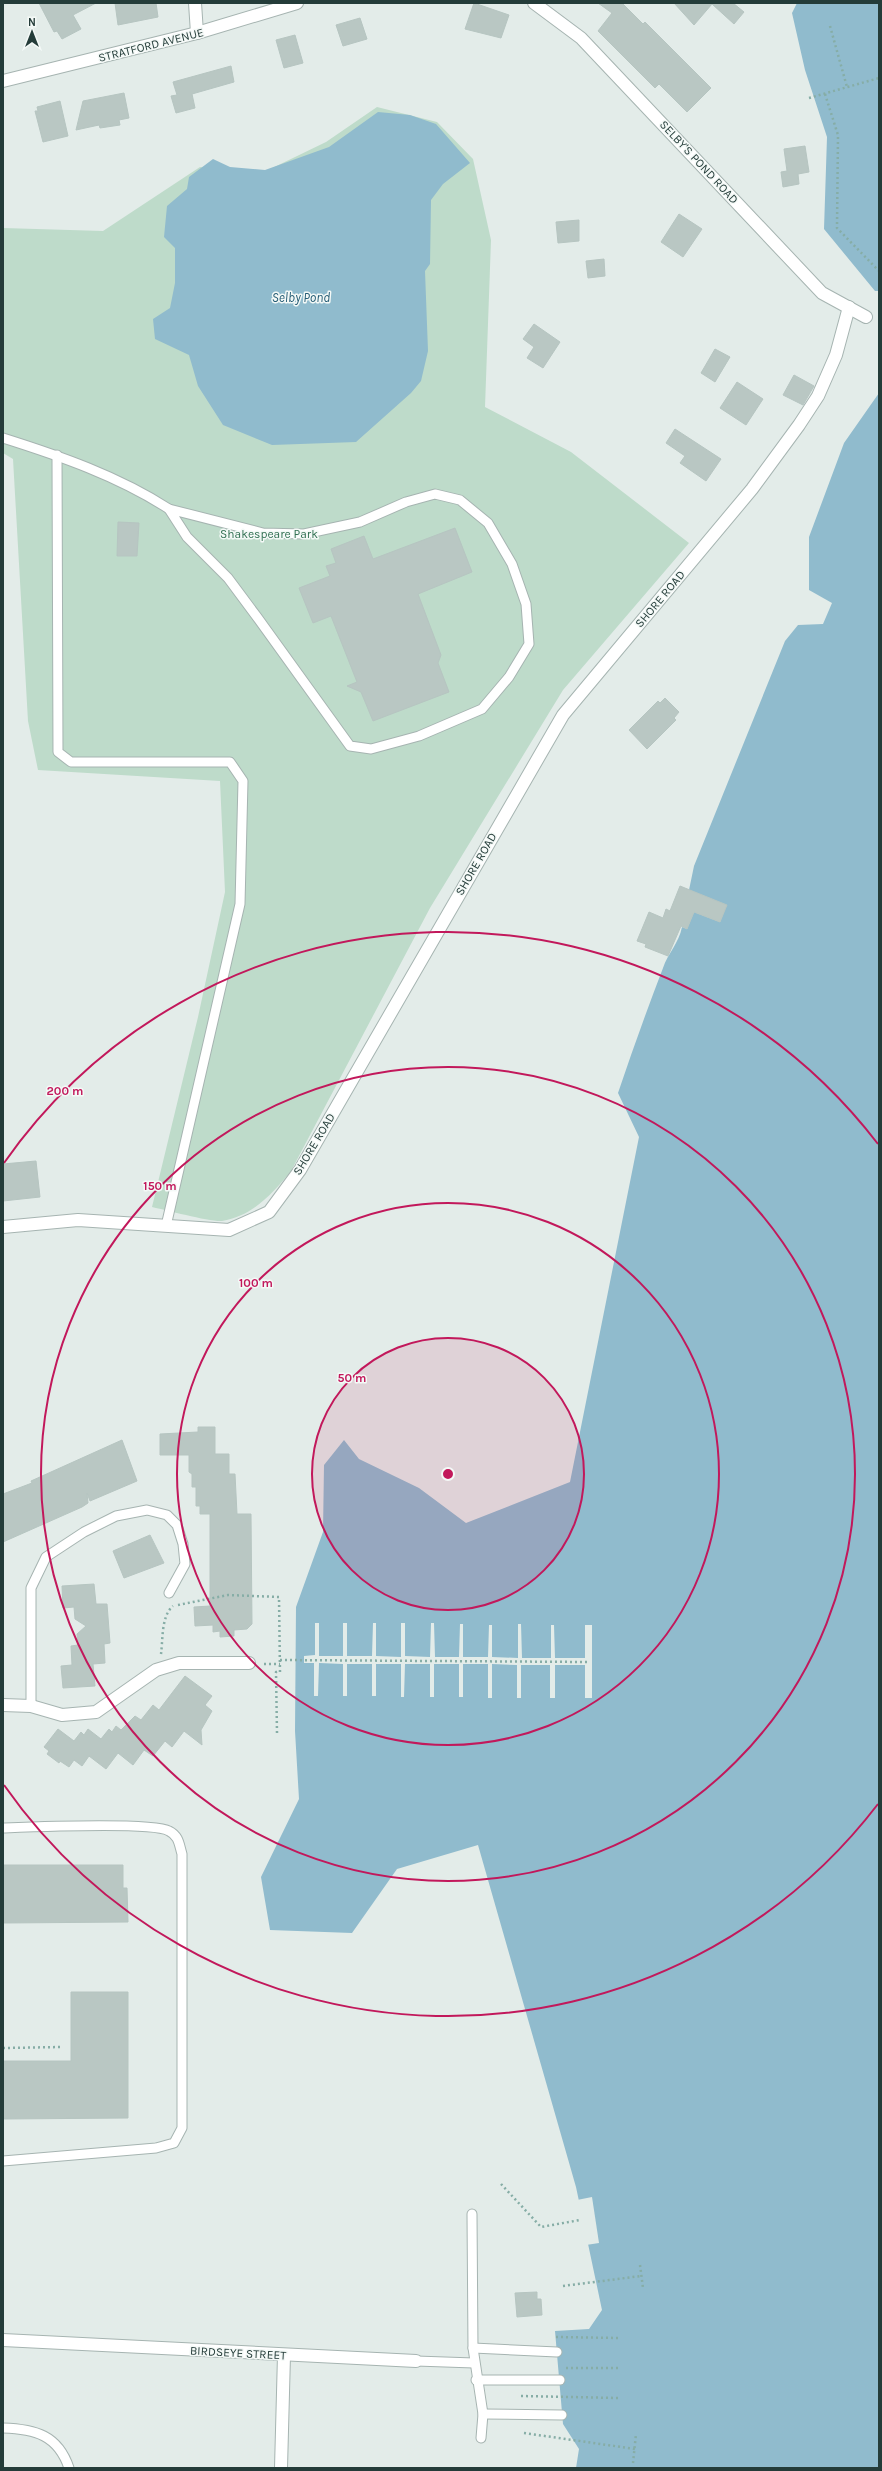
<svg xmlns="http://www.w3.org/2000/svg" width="882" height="2471" viewBox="0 0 882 2471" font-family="Karla,sans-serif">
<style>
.green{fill:#bedbca}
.water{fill:#90bbcd}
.pier{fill:#e3ece9}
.building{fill:#b9c7c3;stroke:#b6c5c1}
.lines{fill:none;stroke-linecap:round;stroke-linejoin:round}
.lane-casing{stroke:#a6b4b1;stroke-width:11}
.street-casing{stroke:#a6b4b1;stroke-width:14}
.path{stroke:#86ada6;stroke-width:2.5;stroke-dasharray:2 3;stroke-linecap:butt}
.lane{stroke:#fff;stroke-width:9}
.street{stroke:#fff;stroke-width:12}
.ring{fill:none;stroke:#c2185b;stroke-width:2}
.labels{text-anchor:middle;stroke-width:3;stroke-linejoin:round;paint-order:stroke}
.street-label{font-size:12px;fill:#243c39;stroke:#f4f9f7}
.park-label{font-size:12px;fill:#317052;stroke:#f4f9f7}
.water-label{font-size:13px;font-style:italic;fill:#235b74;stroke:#f4f9f7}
.centre{fill:#c2185b;stroke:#f4f9f7;stroke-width:2}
.ring-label{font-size:12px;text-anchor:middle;font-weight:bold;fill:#c2185b;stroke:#f4f9f7;stroke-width:3;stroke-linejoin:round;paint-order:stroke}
</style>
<rect width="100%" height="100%" fill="#e3ece9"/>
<path class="green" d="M377 107 437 122 473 159 491 240 485 407 571 452 689 543 563 690 430 908 291 1171C273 1193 253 1216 222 1221 210 1222 166 1210 152 1207L198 1017 225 892 220 781 38 770 28 721 13 459 3 453V228L103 231 200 167 262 173 326 142Z"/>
<g class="water">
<polygon points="797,3 879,3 879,291 875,291 824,229 827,137 805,70 792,13"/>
<polygon points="378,112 410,115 436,124 470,163 443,184 431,200 430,264 425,271 428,351 421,381 411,393 356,442 272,445 223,425 198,386 189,355 155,339 153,319 170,308 175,283 175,248 164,237 167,206 187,189 189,177 213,159 230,167 265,170 329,147"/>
<path d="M879 393V2468H576L579 2449 563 2424 555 2331 589 2329 602 2310 576 2187 478 1845 397 1869 352 1933 270 1930 261 1877 299 1799 295 1731 296 1607 323 1532 324 1465 344 1440 359 1459 419 1488 466 1523 570 1482 639 1137 618 1093C632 1051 647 1010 663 968 668 953 679 943 682 927L687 929 694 912 720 922 726 906 689 890 694 866 785 641 798 625 823 624 832 603 809 590V537L844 443Z"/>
</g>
<g class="pier">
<polygon points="315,1623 319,1623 319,1656 343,1656 343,1623 347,1623 347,1656 372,1656 373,1623 376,1623 376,1656 401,1657 401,1623 405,1623 405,1656 430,1657 431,1623 434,1623 435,1657 459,1657 460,1624 463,1624 463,1657 488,1657 489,1625 492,1625 492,1657 518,1658 518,1624 521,1624 522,1658 551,1658 551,1625 554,1625 555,1658 585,1658 585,1625 592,1625 592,1698 585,1698 585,1665 555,1665 555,1698 550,1698 550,1665 521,1665 521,1698 517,1698 517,1665 492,1664 492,1698 488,1698 488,1664 463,1664 463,1697 459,1697 459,1664 434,1664 434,1697 430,1697 430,1664 405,1664 404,1697 401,1697 401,1664 376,1664 376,1696 372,1696 372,1664 347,1664 347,1696 343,1696 343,1664 319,1663 318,1696 314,1696 314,1663 304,1663 304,1656 315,1655"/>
<polygon points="592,2197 599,2243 586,2245 577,2200"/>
</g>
<g class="building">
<polygon points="39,3 96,3 73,15 81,29 62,39 57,31 54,32"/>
<polygon points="115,3 156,3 158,17 118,25"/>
<polygon points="474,3 509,15 501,38 465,29"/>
<polygon points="598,3 622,3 643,24 645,22 711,88 687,112 659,84 655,88 598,31 612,13"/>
<polygon points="674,3 733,3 744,12 734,24 712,4 694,25"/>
<polygon points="360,18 367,39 343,46 336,25"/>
<polygon points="295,35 303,63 284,68 276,40"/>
<polygon points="231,66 234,82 192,94 195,108 176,113 171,96 177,95 173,82"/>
<polygon points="124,93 129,118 119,120 120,125 100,128 99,125 76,130 83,101"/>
<polygon points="60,101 68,136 43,142 35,111 38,111 37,107"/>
<polygon points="805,146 809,172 798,174 799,184 783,187 781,172 787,171 784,149"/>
<polygon points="679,214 702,229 683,257 661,242"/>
<polygon points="579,220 579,241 558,243 556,222"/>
<polygon points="604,259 605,276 588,278 586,261"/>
<polygon points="534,324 560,342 543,368 527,358 534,347 523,339"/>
<polygon points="715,349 730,357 715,382 701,373"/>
<polygon points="794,375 814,386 803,405 783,395"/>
<polygon points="737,382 763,399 746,425 720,408"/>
<polygon points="675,429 721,459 706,481 680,463 685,456 666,443"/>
<polygon points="118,522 139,523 137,556 117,556"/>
<polygon points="455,528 472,572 418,594 441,655 438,663 449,692 373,721 361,692 347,686 357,682 331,616 313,623 299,588 330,576 326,566 336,563 331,549 364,536 373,559"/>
<polygon points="665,698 679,712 674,718 676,720 647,749 629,730 658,701 660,703"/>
<polygon points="680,886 727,905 720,922 694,912 687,929 681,926 668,956 645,947 646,944 637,941 649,912 663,918 666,909 670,911"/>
<polygon points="36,1161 40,1197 3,1201 3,1164"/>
<polygon points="198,1427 215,1427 215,1454 229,1454 229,1474 235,1474 237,1514 251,1514 252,1624 247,1629 234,1630 234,1636 220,1637 220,1631 213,1632 213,1625 195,1626 194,1607 210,1606 210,1514 200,1514 200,1506 196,1506 196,1487 192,1487 192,1474 189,1472 189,1455 160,1455 160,1434 198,1432"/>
<polygon points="122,1440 137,1481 90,1501 87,1493 88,1503 82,1507 3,1542 3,1494 32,1483 31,1481"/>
<polygon points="150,1535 164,1563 124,1578 113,1551"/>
<polygon points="94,1584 96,1604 107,1604 110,1643 104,1644 105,1663 93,1664 95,1686 63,1688 61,1666 72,1665 71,1646 78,1645 77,1634 86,1626 75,1619 74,1607 63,1608 62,1586"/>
<polygon points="185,1676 212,1696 205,1705 212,1711 201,1730 202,1745 184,1731 172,1747 165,1741 153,1756 144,1750 133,1765 118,1753 106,1769 89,1756 82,1766 74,1760 69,1767 60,1761 59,1763 47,1754 49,1751 44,1747 58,1729 74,1741 81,1732 84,1735 88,1729 101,1739 109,1729 112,1732 116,1726 121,1730 135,1716 141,1720 153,1705 159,1710"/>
<polygon points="3,1865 123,1865 123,1888 127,1888 128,1922 3,1923"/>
<polygon points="71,1992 128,1992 128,2118 3,2119 3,2061 71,2061"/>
<polygon points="537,2292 537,2299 541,2299 542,2315 517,2317 515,2293"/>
</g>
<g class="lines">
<g class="lane-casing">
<g id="lane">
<path d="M3 438C60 456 118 476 169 509"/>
<polyline points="57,455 58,752 71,762 230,762 243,781 240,904 166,1226"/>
<polygon points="435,494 460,500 488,523 512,564 526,604 529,644 509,677 482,709 419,736 371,749 350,746 257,617 228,578 187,537 169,509 263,533 304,534 360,522 406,502"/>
<polyline points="31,1706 31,1588 46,1557 84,1532 116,1516 147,1510 167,1515 177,1525 183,1544 185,1564 169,1593"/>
<path d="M3 1828C29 1827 153 1822 169 1831 179 1836 179 1844 182 1854V2128L174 2143 156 2148 3 2161"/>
<polyline points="472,2214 473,2348 483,2414 481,2438"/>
<polyline points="473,2348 557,2352"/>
<polyline points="416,2361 474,2363"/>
<polyline points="476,2380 560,2380"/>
<polyline points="483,2414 562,2415"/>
<path d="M3 2428C35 2429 58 2435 69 2468"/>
</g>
</g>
<g class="street-casing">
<g id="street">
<polyline points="195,3 197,33"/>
<polyline points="534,3 581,38 822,293 866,317"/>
<polyline points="3,81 197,33 297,3"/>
<polyline points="3,1227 78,1220 229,1230 269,1212 300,1170 563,715 752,489 799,425 818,396 836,355 849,307"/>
<polyline points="3,1705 31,1706 62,1715 96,1712 156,1670 179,1663 249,1663"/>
<polyline points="3,2340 416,2361"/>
<polyline points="281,2468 284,2355"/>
</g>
</g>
<g class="path">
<polyline points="830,26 847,87"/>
<polyline points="825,94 838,135 837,228 879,271"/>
<polyline points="809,98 879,78"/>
<polyline points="178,1605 228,1595 279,1597 280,1672 276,1672 277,1733"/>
<path d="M161 1654C163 1640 161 1616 173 1606"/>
<polyline points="280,1660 588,1662"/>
<polyline points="264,1664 280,1664"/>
<polyline points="3,2048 62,2047"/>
<polyline points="501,2184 541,2227 580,2220"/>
<polyline points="640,2265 643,2288"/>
<polyline points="563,2286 641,2276"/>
<polyline points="556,2337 620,2338"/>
<polyline points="566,2368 620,2368"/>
<polyline points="521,2396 619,2398"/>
<polyline points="524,2433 635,2449"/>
<polyline points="633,2463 636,2434"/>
</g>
<use href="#lane" class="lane"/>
<use href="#street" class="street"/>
</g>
<circle cx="448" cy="1474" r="136" fill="#c2185b" fill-opacity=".12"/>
<g class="ring">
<circle cx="448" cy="1474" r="136"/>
<circle cx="448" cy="1474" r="271"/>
<circle cx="448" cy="1474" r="407"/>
<path d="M878 1804A542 542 0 0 1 4 1785M4 1163A542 542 0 0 1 878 1144"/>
</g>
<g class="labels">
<g class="street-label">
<text transform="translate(151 45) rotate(-14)" y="4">STRATFORD AVENUE</text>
<text transform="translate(699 162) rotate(47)" y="4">SELBY'S POND ROAD</text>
<text transform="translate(660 599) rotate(-50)" y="4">SHORE ROAD</text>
<text transform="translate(476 864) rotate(-60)" y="4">SHORE ROAD</text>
<text transform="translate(314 1144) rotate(-59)" y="4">SHORE ROAD</text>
<text transform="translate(238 2353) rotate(3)" y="4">BIRDSEYE STREET</text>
</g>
<g class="park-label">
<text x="269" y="538">Shakespeare Park</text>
</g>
<g class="water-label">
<text x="301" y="302">Selby Pond</text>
</g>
</g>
<circle cx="448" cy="1474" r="6" class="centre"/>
<g class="ring-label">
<text x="65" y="1095">200 m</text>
<text x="160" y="1190">150 m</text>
<text x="256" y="1287">100 m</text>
<text x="352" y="1382">50 m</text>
</g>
<rect width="882" height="2471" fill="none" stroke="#243c39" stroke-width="8"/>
<g transform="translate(32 32)" stroke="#f4f9f7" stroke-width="3" paint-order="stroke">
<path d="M0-3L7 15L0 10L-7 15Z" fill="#243c39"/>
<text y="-6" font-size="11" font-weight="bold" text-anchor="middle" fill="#243c39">N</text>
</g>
</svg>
